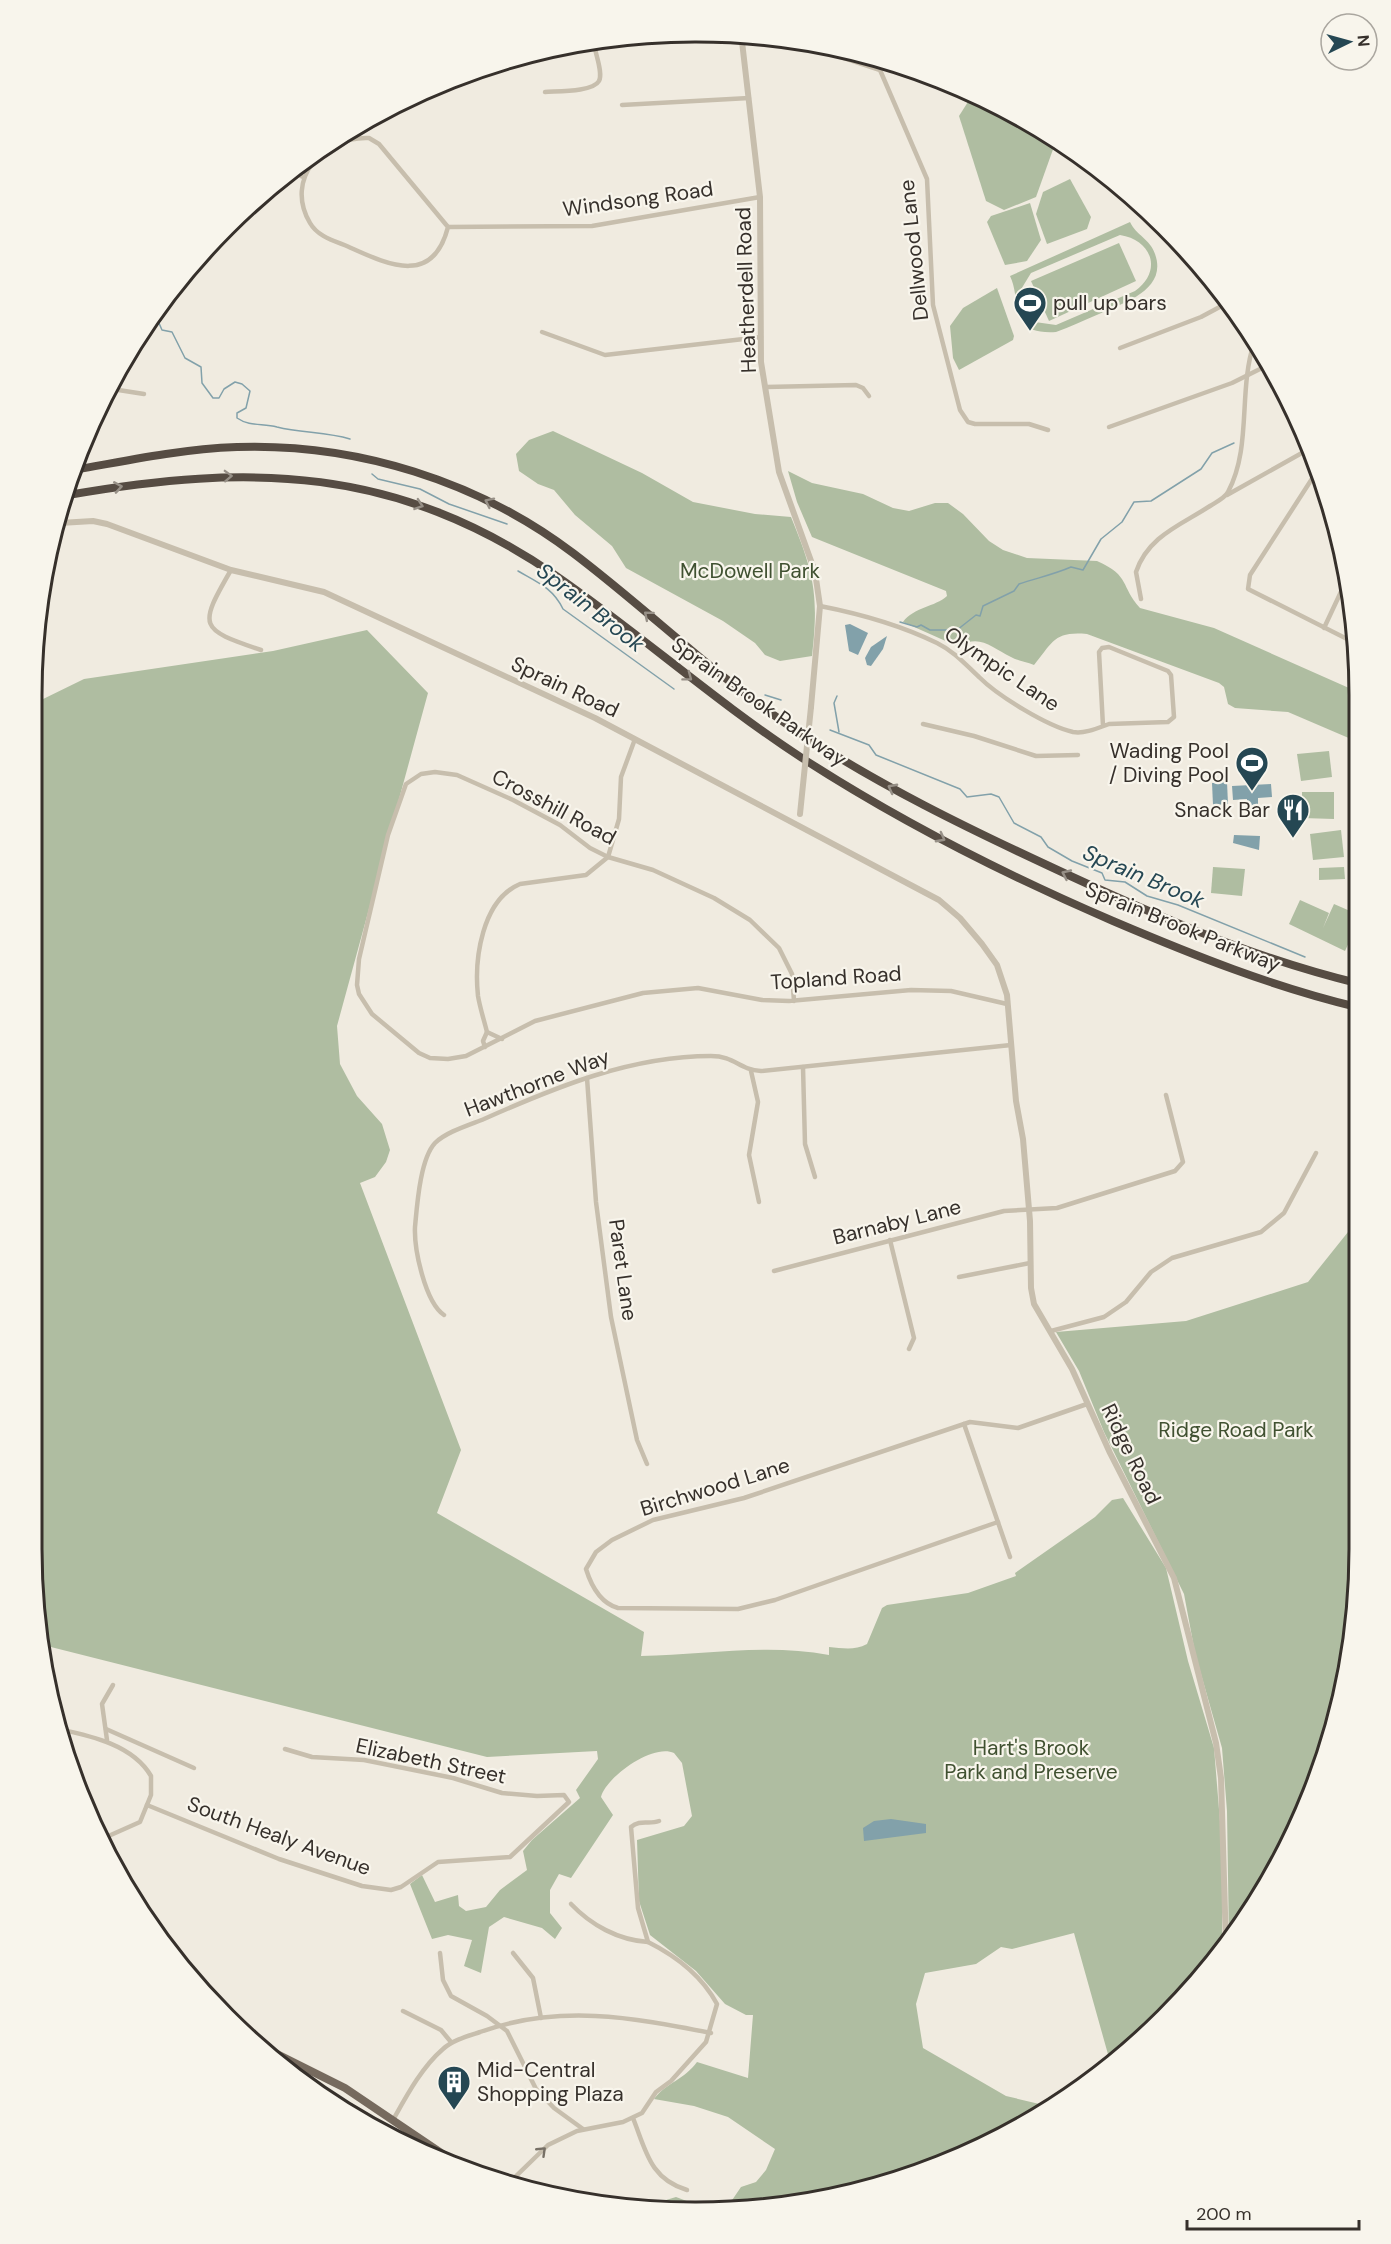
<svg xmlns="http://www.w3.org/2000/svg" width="1391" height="2244" viewBox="0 0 1391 2244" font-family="'DM Sans',sans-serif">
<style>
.green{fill:#afbda1;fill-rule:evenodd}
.water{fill:#82a1aa}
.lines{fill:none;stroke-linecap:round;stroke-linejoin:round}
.stream{stroke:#82a1aa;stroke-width:1.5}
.minor{stroke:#c7bead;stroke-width:4.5}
.tertiary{stroke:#c7bead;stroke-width:6}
.primary{stroke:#766a5e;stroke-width:8}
.motorway{stroke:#564c43;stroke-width:8}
.tertiary-bridge{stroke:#c7bead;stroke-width:6}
.oneway{stroke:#979087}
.oneway2{stroke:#777066}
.labels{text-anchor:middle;stroke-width:4.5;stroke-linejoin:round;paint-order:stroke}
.street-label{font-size:21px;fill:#36302b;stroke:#f8f5ec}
.poi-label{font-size:21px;fill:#36302b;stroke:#f8f5ec;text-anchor:start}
.park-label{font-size:21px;fill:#405131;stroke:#f8f5ec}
.water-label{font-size:22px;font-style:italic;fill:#254753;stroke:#f8f5ec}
.rim{fill:none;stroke:#36302b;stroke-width:3}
</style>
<rect width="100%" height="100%" fill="#f0ebe0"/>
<g class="green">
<polygon points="973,94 989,100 1056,141 1036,197 1004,210 986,201 959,116"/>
<polygon points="1070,179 1091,217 1087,229 1047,244 1036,214 1043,192"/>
<polygon points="1030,203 1041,240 1027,261 1005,265 987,222 991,216"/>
<path d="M1130 222C1136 235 1150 239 1155 254 1168 290 1123 303 1099 314 1084 320 1070 327 1056 332 1007 335 1022 301 1010 276ZM1120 235C1152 240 1163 271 1135 291L1056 325 1035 322 1021 304 1020 291 1031 273Z"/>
<polygon points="1119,243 1136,281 1049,321 1031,281"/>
<polygon points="997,288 1014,336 1013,340 959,370 953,358 950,326 963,308"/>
<path d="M553 431 642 473 693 502 755 514 791 517C814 573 819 595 812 656L780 661 765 655 755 643 723 621 626 568 612 546 575 515 554 490 538 484 519 471 516 454 529 440Z"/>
<path d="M788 471 812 483 863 494 893 508 909 511 935 503H948L963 514 989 541 1003 550 1027 558 1097 561C1131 576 1120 586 1140 608L1214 628 1358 692V742L1288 712 1235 708 1228 704 1224 687 1219 683 1087 634C1054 631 1053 642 1034 665 1026 662 1018 661 1011 657 992 648 979 633 959 647L903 622C914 607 935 607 947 596L946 591 812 537 797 502Z"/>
<path d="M367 630 428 693 337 1026 340 1064 357 1096 382 1124 390 1150 386 1162 375 1177 360 1183 461 1450 437 1513 644 1632 641 1656C703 1655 767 1643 829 1655V1647C842 1648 854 1651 867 1644L882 1608 887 1605 968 1593 1016 1576 1015 1573 1095 1517 1112 1500 1123 1498 1166 1568 1188 1661 1214 1748 1222 1846V1953L1134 2047 1111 2065 1074 1933 1012 1949 1001 1947 976 1964 925 1973 916 2004 923 2048 1006 2096 1052 2107C1018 2125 985 2146 950 2162 880 2192 802 2206 726 2209L741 2187 756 2182 766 2170 775 2149 728 2117 694 2106 654 2099C666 2083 685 2079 697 2062L748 2078 753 2015H746L725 2004 696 1971 650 1935 639 1901 637 1840 684 1826 692 1816 682 1763 674 1753C653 1743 606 1777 601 1797L613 1815 571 1878 559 1874 550 1890V1913L562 1928 555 1939 542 1928 504 1917 489 1927 481 1973 464 1966 472 1940 448 1935 432 1939 410 1884 422 1875 435 1902 458 1895 459 1906 466 1911 486 1907 500 1890 527 1870 523 1851 532 1840 580 1798 576 1790 598 1759 597 1751 487 1757 39 1644 37 702 84 679 273 651Z"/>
<polygon points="1329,751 1332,777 1301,781 1297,754"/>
<polygon points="1302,792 1334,792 1334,819 1302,818"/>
<polygon points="1341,830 1344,857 1313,860 1310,834"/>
<polygon points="1213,867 1245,869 1242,896 1211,893"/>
<polygon points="1344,867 1345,879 1319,880 1319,868"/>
<polygon points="1300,900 1329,913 1323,928 1334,904 1357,914 1357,925 1345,951 1289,924"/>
<polygon points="1356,1222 1354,1635 1309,1803 1229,1940 1227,1811 1222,1748 1195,1653 1184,1594 1104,1432 1079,1371 1056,1332 1186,1321 1308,1282"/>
<polygon points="676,2197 708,2209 652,2211 643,2207"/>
</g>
<g class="water">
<polygon points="850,624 868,633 858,655 849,651 845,625"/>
<polygon points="887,636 883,649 871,666 867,665 865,658 871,647"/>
<polygon points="1227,782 1228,804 1213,805 1212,783"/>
<polygon points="1271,784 1272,797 1258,798 1258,809 1247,810 1247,799 1233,800 1232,786"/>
<polygon points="1234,835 1260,836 1259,850 1233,843"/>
<polygon points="891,1819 926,1824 926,1833 864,1841 863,1828 874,1821"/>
</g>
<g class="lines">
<g class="stream">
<path d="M155 314 162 330 172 332 185 358 201 367 202 383 213 398H219L224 389 235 382 242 384 250 391 246 408 237 413V418C250 427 263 423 277 427 301 433 326 432 350 439"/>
<polyline points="372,474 378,479 420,489 449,504 507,524"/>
<path d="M518 571C537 582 553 588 563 609L674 689"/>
<path d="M900 622 917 627 921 625 930 630H957L976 615 980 616 983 606 1014 591 1019 584C1037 578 1055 574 1071 567L1083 570 1101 539 1122 522 1134 502 1151 501 1201 469 1212 453 1234 443"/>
<polyline points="765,695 781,700"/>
<polyline points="837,696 834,703 839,732"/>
<polyline points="830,730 869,745 876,755 960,789 967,797 991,794 999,797 1014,823 1041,837 1048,847 1072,861 1102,873 1105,880 1125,882 1147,896 1178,905 1305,957"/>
<polyline points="1351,1021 1356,1023"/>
</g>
<g class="minor">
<polyline points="742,37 759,36"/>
<polyline points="799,43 880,70 927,179 933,305 960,410 968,422 975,424 1029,424 1048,430"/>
<polyline points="604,47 605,38"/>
<polyline points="537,54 712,34"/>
<path d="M545 92C557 91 593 92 599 81 603 73 596 56 595 48"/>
<polyline points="622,105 749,98"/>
<path d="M369 138 379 144 448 227C433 286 389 265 349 247 335 241 318 237 310 223 284 179 323 136 369 138Z"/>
<polyline points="292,172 303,177"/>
<polyline points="448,227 592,226 760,197"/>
<polyline points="542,332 605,355 761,337"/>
<polyline points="1120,348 1201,317 1229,302"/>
<polyline points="766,387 856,385 863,388 869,396"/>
<polyline points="112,389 144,394"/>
<polyline points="1109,427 1232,383 1268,365"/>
<polyline points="1317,471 1250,575 1248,589 1357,644"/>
<polyline points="1227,495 1309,449"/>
<path d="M231 570C198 627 199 629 261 650"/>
<path d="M1141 599 1136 572C1148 536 1181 525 1210 506 1216 502 1225 498 1228 492 1252 447 1238 391 1254 343"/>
<path d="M820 606C861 614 900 625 937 643 955 652 965 664 979 677 998 696 1047 726 1073 732 1085 734 1098 728 1109 724L1168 722 1174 717 1171 675 1168 671 1109 647 1102 648 1099 652 1103 726"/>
<polyline points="1324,628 1346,581"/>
<polyline points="923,724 974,736 1036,756 1078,755"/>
<polyline points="794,1001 792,974 779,948 750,920 714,898 653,870 608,857 590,848 560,825 513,800 457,775 435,772 421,774 406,784 388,835 359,959 357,985 359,994 372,1014 419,1053 430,1058 448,1059 466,1056 535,1021 643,993 698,988 762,1000 789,1001 911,990 951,991 1007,1004"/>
<path d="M502 1039 487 1032C484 1020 480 1008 478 996 474 959 482 900 520 884L586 875 608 857 619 819 621 777 635 739"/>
<polyline points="485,1047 483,1041 487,1032"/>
<polyline points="803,1067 805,1144 815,1177"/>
<polyline points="751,1071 758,1102 749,1155 759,1202"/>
<polyline points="587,1078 596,1202 611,1317 637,1440 647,1464"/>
<polyline points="890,1240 914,1338 909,1349"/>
<polyline points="774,1271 1004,1211 1057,1208 1175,1171 1183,1162 1166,1095"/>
<polyline points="959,1277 1030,1263"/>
<path d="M444 1315C425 1302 414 1249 415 1227 417 1206 420 1159 435 1143 446 1132 469 1125 484 1119 556 1087 631 1056 711 1056 735 1056 739 1070 761 1071L1011 1045"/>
<polyline points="1051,1331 1104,1317 1126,1302 1151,1272 1172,1258 1261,1232 1284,1213 1316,1153"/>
<polyline points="964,1424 1010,1557"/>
<path d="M998 1522 775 1600 738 1609 618 1608C600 1603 591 1585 586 1569L596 1552 612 1540 653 1520 744 1498 970 1422 1018 1428 1087 1404"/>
<path d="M59 1729C91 1736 133 1745 151 1776V1795L140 1822 104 1838"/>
<polyline points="106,1729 194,1768"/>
<polyline points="107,1740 102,1704 113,1685"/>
<polyline points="147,1805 279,1859 362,1886 391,1890 401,1887 438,1862 510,1857 569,1802 564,1795 537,1796 502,1793 453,1778 364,1760 312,1757 285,1749"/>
<path d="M571 1904C591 1925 618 1940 648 1942"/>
<polyline points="440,1953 443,1980 451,1996 487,2016 507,2031 536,2089 554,2108 583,2129"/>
<polyline points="513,1953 533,1978 541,2018"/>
<polyline points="403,2011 441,2030 451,2042"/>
<path d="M633 2118C646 2151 650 2179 687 2190"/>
<path d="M393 2120C407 2095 422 2067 443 2049 453 2040 468 2036 480 2032 558 2004 632 2017 711 2033"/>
<path d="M509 2183 548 2145 577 2131 623 2122 642 2113 656 2092 671 2081 706 2042 717 2004C702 1976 676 1956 648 1942L638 1908 631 1827C640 1819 649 1825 659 1821"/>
</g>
<g class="tertiary">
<polyline points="741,33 760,197 761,362 779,472 815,572 820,606 811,707"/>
<polyline points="60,523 93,521 107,524 231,570 324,592 595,718 939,900 960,918 982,944 997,965 1007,995 1016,1101 1023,1139 1030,1221 1031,1288 1034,1304 1072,1369 1110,1453 1174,1578 1216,1743 1221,1778 1226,1946"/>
</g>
<polyline class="primary" points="253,2042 345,2088 468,2171"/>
<g class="motorway">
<path d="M74 470C129 460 182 449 237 447 356 443 478 481 573 553 651 612 720 681 803 735 881 786 965 827 1049 866 1149 913 1250 957 1357 983"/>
<path d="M68 495C251 463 396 466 555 575 639 633 716 702 802 758 901 822 1006 875 1113 921 1193 955 1273 987 1357 1007"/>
</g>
<polyline class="tertiary-bridge" points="800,814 811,707"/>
</g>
<defs><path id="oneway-chevron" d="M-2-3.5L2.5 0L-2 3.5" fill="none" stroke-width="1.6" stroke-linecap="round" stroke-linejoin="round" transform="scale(1.5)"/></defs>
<g class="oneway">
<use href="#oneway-chevron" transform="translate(228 476) rotate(-2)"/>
<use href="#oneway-chevron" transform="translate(118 487) rotate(-9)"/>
<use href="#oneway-chevron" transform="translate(489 502) rotate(-154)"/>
<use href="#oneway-chevron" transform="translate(419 505) rotate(19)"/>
<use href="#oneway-chevron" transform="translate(648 615) rotate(-140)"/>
<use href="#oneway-chevron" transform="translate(688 677) rotate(37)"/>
<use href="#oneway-chevron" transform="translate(892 788) rotate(-152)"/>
<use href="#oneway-chevron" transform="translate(941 838) rotate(28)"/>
<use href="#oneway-chevron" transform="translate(1066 874) rotate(-155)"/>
</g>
<use class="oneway2" href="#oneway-chevron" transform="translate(542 2151) rotate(-44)"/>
<defs>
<g id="stadium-pin" transform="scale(1.725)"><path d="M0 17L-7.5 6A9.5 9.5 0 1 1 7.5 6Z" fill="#254753" stroke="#f8f5ec"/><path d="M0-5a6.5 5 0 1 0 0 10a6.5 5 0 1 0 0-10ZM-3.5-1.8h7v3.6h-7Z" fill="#fff"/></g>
<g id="restaurant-pin" transform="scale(1.725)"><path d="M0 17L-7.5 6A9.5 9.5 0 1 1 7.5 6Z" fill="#254753" stroke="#f8f5ec"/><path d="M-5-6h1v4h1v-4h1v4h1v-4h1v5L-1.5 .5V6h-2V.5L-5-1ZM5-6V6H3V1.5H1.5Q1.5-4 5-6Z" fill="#fff"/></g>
<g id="building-pin" transform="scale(1.725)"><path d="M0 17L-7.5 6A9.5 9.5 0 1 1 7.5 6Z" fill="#254753" stroke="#f8f5ec"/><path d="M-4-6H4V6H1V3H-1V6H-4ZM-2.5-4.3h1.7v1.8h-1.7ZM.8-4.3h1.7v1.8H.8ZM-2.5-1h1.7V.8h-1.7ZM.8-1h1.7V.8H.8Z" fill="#fff"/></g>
</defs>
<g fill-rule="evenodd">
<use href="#stadium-pin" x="1030" y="303"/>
<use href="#stadium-pin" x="1252" y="763"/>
<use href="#restaurant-pin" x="1293" y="810"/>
<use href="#building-pin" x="454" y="2082"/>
</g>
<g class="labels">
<g class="street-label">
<text transform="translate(638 199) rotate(-8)" y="7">Windsong Road</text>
<text transform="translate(914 250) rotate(-96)" y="7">Dellwood Lane</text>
<text transform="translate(746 290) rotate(-92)" y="7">Heatherdell Road</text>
<text transform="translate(1002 669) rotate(34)" y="7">Olympic Lane</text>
<text transform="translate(565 687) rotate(25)" y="7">Sprain Road</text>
<text transform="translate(759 702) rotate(35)" y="7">Sprain Brook Parkway</text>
<text transform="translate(554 807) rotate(28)" y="7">Crosshill Road</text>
<text transform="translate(1183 927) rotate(22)" y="7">Sprain Brook Parkway</text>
<text transform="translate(836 978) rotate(-4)" y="7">Topland Road</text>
<text transform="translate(537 1083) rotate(-21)" y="7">Hawthorne Way</text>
<text transform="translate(897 1222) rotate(-14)" y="7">Barnaby Lane</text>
<text transform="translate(623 1270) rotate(82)" y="7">Paret Lane</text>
<text transform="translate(1131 1454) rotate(64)" y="7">Ridge Road</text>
<text transform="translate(715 1487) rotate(-17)" y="7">Birchwood Lane</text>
<text transform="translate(431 1761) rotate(12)" y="7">Elizabeth Street</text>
<text transform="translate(279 1836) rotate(20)" y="7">South Healy Avenue</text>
</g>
<g class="poi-label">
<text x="1053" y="310">pull up bars</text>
<text x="1229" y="758" text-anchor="end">Wading Pool<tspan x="1229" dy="24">/ Diving Pool</tspan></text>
<text x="1270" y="817" text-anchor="end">Snack Bar</text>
<text x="477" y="2077">Mid-Central<tspan x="477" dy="24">Shopping Plaza</tspan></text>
</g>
<g class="park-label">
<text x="750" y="578">McDowell Park</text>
<text x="1236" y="1437">Ridge Road Park</text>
<text x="1031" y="1755">Hart's Brook<tspan x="1031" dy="24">Park and Preserve</tspan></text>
</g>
<g class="water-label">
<text transform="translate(591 607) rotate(38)" y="8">Sprain Brook</text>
<text transform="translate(1144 876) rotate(23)" y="8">Sprain Brook</text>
</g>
</g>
<path d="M0 0H1391V2244H0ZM695 42H696A653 653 0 0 1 1349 695V1549A653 653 0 0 1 696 2202H695A653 653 0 0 1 42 1549V695A653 653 0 0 1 695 42Z" fill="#f8f5ec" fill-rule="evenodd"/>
<path class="rim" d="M695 42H696A653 653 0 0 1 1349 695V1549A653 653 0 0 1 696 2202H695A653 653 0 0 1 42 1549V695A653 653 0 0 1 695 42Z"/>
<g transform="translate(1349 42) rotate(85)"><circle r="28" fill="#f8f5ec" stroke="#aaa69f" stroke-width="1.5"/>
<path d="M0-4.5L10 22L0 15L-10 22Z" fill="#254753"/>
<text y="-9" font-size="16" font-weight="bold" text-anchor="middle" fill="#36302b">N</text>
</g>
<path d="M1187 2220v9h172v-9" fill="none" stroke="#36302b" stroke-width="3"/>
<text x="1196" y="2220" font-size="18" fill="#36302b" stroke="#f8f5ec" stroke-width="4.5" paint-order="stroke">200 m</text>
</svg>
